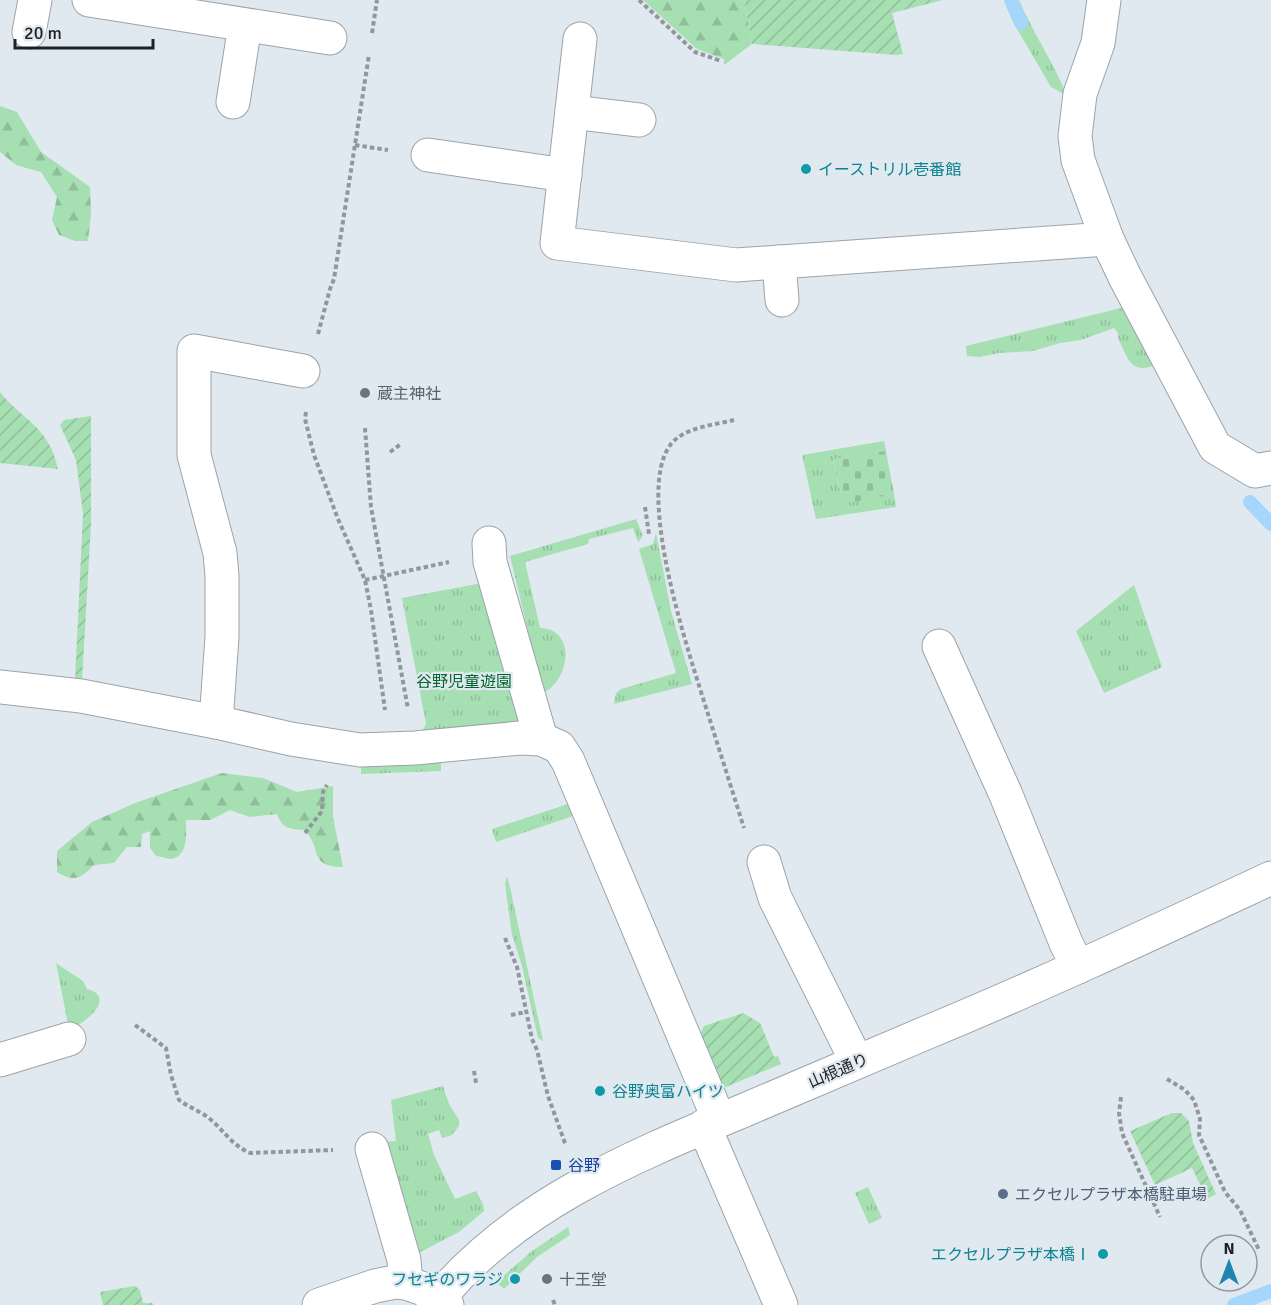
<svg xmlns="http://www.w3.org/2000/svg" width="1271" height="1305" viewBox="0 0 1271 1305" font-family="Signika,'Noto Sans JP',sans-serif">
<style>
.grass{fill:url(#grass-tufts)}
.forest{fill:url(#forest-firs)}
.cemetery{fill:url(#cemetery-stones)}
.garden{fill:url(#garden-furrows)}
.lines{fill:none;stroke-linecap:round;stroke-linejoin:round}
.stream{stroke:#a5d7fc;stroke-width:14}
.minor-casing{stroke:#9ca3aa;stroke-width:35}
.path{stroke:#91979c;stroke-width:4;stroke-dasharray:4.5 3;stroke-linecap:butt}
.minor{stroke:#fff;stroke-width:33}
.culture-dot{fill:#0f9aa8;stroke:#e1e9f0;stroke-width:2}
.worship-dot{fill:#6b7280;stroke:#e1e9f0;stroke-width:2}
.transit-dot{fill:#1a4fb4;stroke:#e1e9f0;stroke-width:2}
.service-dot{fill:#5c6f8a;stroke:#e1e9f0;stroke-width:2}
.labels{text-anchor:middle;stroke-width:4.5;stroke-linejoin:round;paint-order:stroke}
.culture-label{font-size:16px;fill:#0d838f;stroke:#e1e9f0;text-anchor:start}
.worship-label{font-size:16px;fill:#5b616d;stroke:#e1e9f0;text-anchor:start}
.park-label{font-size:16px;fill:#03662d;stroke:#e1e9f0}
.street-label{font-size:16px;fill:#1e2123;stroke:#e1e9f0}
.transit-label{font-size:16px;fill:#164399;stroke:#e1e9f0;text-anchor:start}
.service-label{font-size:16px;fill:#4e5e75;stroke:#e1e9f0;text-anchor:start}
</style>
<defs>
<pattern id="grass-tufts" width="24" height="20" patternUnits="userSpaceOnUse" patternTransform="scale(1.5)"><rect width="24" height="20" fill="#a6dfb2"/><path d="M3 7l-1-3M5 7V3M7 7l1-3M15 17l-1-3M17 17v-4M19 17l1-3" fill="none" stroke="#8ebf99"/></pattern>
<pattern id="forest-firs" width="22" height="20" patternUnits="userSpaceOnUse" patternTransform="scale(1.5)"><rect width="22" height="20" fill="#a6dfb2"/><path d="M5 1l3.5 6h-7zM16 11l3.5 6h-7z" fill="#8ebf99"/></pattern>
<pattern id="cemetery-stones" width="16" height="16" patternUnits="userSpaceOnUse" patternTransform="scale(1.5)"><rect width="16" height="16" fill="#a6dfb2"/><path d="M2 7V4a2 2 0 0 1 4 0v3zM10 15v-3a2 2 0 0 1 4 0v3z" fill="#8ebf99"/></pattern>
<pattern id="garden-furrows" width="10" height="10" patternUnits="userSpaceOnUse" patternTransform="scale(1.5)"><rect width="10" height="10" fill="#a6dfb2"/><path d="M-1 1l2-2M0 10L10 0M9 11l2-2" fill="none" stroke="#8ebf99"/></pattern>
</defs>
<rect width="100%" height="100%" fill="#e1e9f0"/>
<g class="grass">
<path d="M1004 0H1007L1019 28 1026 24 1016 0H1019C1033 33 1054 63 1067 96L1051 87 1013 22Z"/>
<path d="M1125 307 1156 365C1130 375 1128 358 1118 338V333L1114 328 1081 340 1060 343 1033 351 999 353 980 357 967 356 966 346Z"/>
<polygon points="884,441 886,451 833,460 843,503 894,494 896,507 816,519 802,455"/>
<path d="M636 519 643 536 638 542 633 528 589 539 588 544 525 562 540 628C577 629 570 681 543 693L510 556Z"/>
<polygon points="656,533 671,611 692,684 614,704 616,693 621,689 676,673 639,549 653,544"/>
<polygon points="482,583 524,722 422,731 426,724 402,598"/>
<polygon points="1134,585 1162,667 1104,693 1076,631"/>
<polygon points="441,761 441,771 361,774 361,764"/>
<polygon points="568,804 573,816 496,842 492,829"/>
<polygon points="507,877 510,887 543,1041 538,1038 522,966 512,935 505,884"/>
<path d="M56 963 83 981 87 989C118 997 84 1025 69 1029Z"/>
<polygon points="443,1086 449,1104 459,1120 459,1126 452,1135 442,1138 439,1130 428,1134 434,1155 455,1199 476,1191 483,1204 484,1211 459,1232 413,1256 381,1142 396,1141 391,1100"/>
<polygon points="868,1187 882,1218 869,1224 855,1193"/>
<polygon points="568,1227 570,1235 537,1257 504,1289 496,1282 532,1251"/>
</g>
<g class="forest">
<polygon points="643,0 744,0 752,44 724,65 724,59 697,49"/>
<polygon points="0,106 17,112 41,152 90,187 91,214 88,241 75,241 59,235 52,220 57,197 41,172 16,165 0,152"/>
<path d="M222 773 263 778 297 792 333 786V817L343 867C307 867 323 847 304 830 290 830 281 827 277 814L250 817 230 810 210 820H186C186 833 189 856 171 859 167 859 160 856 156 856L150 848V831L142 834 141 847H127L114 863 94 865C81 878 75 883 57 872V851L92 822 135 803Z"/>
</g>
<polygon class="cemetery" points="886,451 894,494 843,504 833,459"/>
<g class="garden">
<polygon points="744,0 943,0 892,13 903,54 897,55 752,44"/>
<path d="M0 392C24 422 49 426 58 469L0 463Z"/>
<polygon points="91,416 91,524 82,681 75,680 83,514 76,460 60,425 64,420"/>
<polygon points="743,1013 760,1023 774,1057 778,1056 781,1064 721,1089 699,1037 704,1026"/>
<polygon points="1172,1113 1181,1113 1189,1121 1193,1143 1216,1194 1207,1199 1192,1168 1155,1185 1130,1131"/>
<polygon points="135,1286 140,1290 143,1303 152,1303 154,1305 103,1305 100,1292"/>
</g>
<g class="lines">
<g class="stream">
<polyline points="1011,0 1021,23"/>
<polyline points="1250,502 1271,524"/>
<polyline points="1234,1305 1271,1291"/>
</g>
<g class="minor-casing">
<g id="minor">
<polyline points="89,0 330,38"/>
<polyline points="1104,0 1098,43 1080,94 1075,136 1078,160 1107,239 1125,277 1215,447 1255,471 1271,468"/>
<polyline points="29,32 35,0"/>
<polyline points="580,39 557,243 736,265 1107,239"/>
<polyline points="233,102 245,25"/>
<polyline points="572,112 639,120"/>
<polyline points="428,155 565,175"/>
<polyline points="779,262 782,300"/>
<polyline points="489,543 490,562 541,739"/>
<polyline points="939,646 1006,795 1066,943 1078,967"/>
<polyline points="0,687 81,696 216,722 291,739 360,750 415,748 520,738 541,739 559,747 568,761 719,1120"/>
<polyline points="216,722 222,637 222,576 220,553 194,455 194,351 303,371"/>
<polyline points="764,862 775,898 857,1062"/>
<polyline points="0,1060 69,1039"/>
<polyline points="704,1126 781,1305"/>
<polyline points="372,1149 404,1260 406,1283"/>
<polyline points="319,1305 375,1286 395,1282 406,1283 441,1295 447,1305"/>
<path d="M433 1305C511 1207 627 1159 740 1112 802 1085 865 1059 928 1032 1044 984 1157 931 1271 878"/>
</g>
</g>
<g class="path">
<polyline points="639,0 695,52 721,61"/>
<polyline points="372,33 377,0"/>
<polyline points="355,145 388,150"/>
<polyline points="318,334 330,289 334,279 369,55"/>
<polyline points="306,412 305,419 314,455 338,519 365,580 371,610 385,710"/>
<path d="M734 420C714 425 685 427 671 444 633 492 691 659 708 714 720 752 732 790 744 828"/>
<polyline points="365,428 371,507 408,709"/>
<polyline points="390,452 401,444"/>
<polyline points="645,507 649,534"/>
<polyline points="365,580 449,562"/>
<polyline points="305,833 322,811 323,792 327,785"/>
<polyline points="505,938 517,967 532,1039 537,1050 548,1096 566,1146"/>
<polyline points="511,1015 526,1012"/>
<path d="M135 1025 166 1048 171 1075 179 1100C187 1106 195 1109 203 1114 222 1126 229 1144 250 1153L333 1150"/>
<polyline points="474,1071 476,1083"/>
<polyline points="1167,1079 1185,1090 1194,1100 1200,1119 1199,1135 1225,1192 1240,1210 1259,1250"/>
<polyline points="1121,1097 1119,1113 1122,1133 1160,1217"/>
<polyline points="553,1300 555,1305"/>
</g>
<use href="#minor" class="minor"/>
</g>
<g class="culture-dot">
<circle cx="806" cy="169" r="6"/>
<circle cx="600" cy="1091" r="6"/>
<circle cx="1103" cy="1254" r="6"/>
<circle cx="515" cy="1279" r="6"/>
</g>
<g class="worship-dot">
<circle cx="365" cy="393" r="6"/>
<circle cx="547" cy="1279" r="6"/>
</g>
<rect class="transit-dot" x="550" y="1159" width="12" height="12" rx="3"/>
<circle class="service-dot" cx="1003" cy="1194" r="6"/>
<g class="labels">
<g class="culture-label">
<text x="818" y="175">イーストリル壱番館</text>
<text x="612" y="1097">谷野奥富ハイツ</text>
<text x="1091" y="1260" text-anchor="end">エクセルプラザ本橋Ⅰ</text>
<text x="503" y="1285" text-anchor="end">フセギのワラジ</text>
</g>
<g class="worship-label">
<text x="377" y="399">蔵主神社</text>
<text x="559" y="1285">十王堂</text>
</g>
<g class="park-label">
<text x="464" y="687">谷野児童遊園</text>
</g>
<g class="street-label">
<text transform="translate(838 1070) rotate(-23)" y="6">山根通り</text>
</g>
<g class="transit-label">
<text x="568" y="1171">谷野</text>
</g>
<g class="service-label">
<text x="1015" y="1200">エクセルプラザ本橋駐車場</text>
</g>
</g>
<g transform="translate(1229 1263)"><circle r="28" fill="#e1e9f0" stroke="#93999e" stroke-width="1.5"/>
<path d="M0-4.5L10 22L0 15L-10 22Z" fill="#2285af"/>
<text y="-9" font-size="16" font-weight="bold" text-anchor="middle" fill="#1e2123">N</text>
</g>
<path d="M15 39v9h138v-9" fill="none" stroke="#1e2123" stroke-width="3"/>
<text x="24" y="39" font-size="18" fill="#1e2123" stroke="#e1e9f0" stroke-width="4.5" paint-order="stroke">20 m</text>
</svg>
